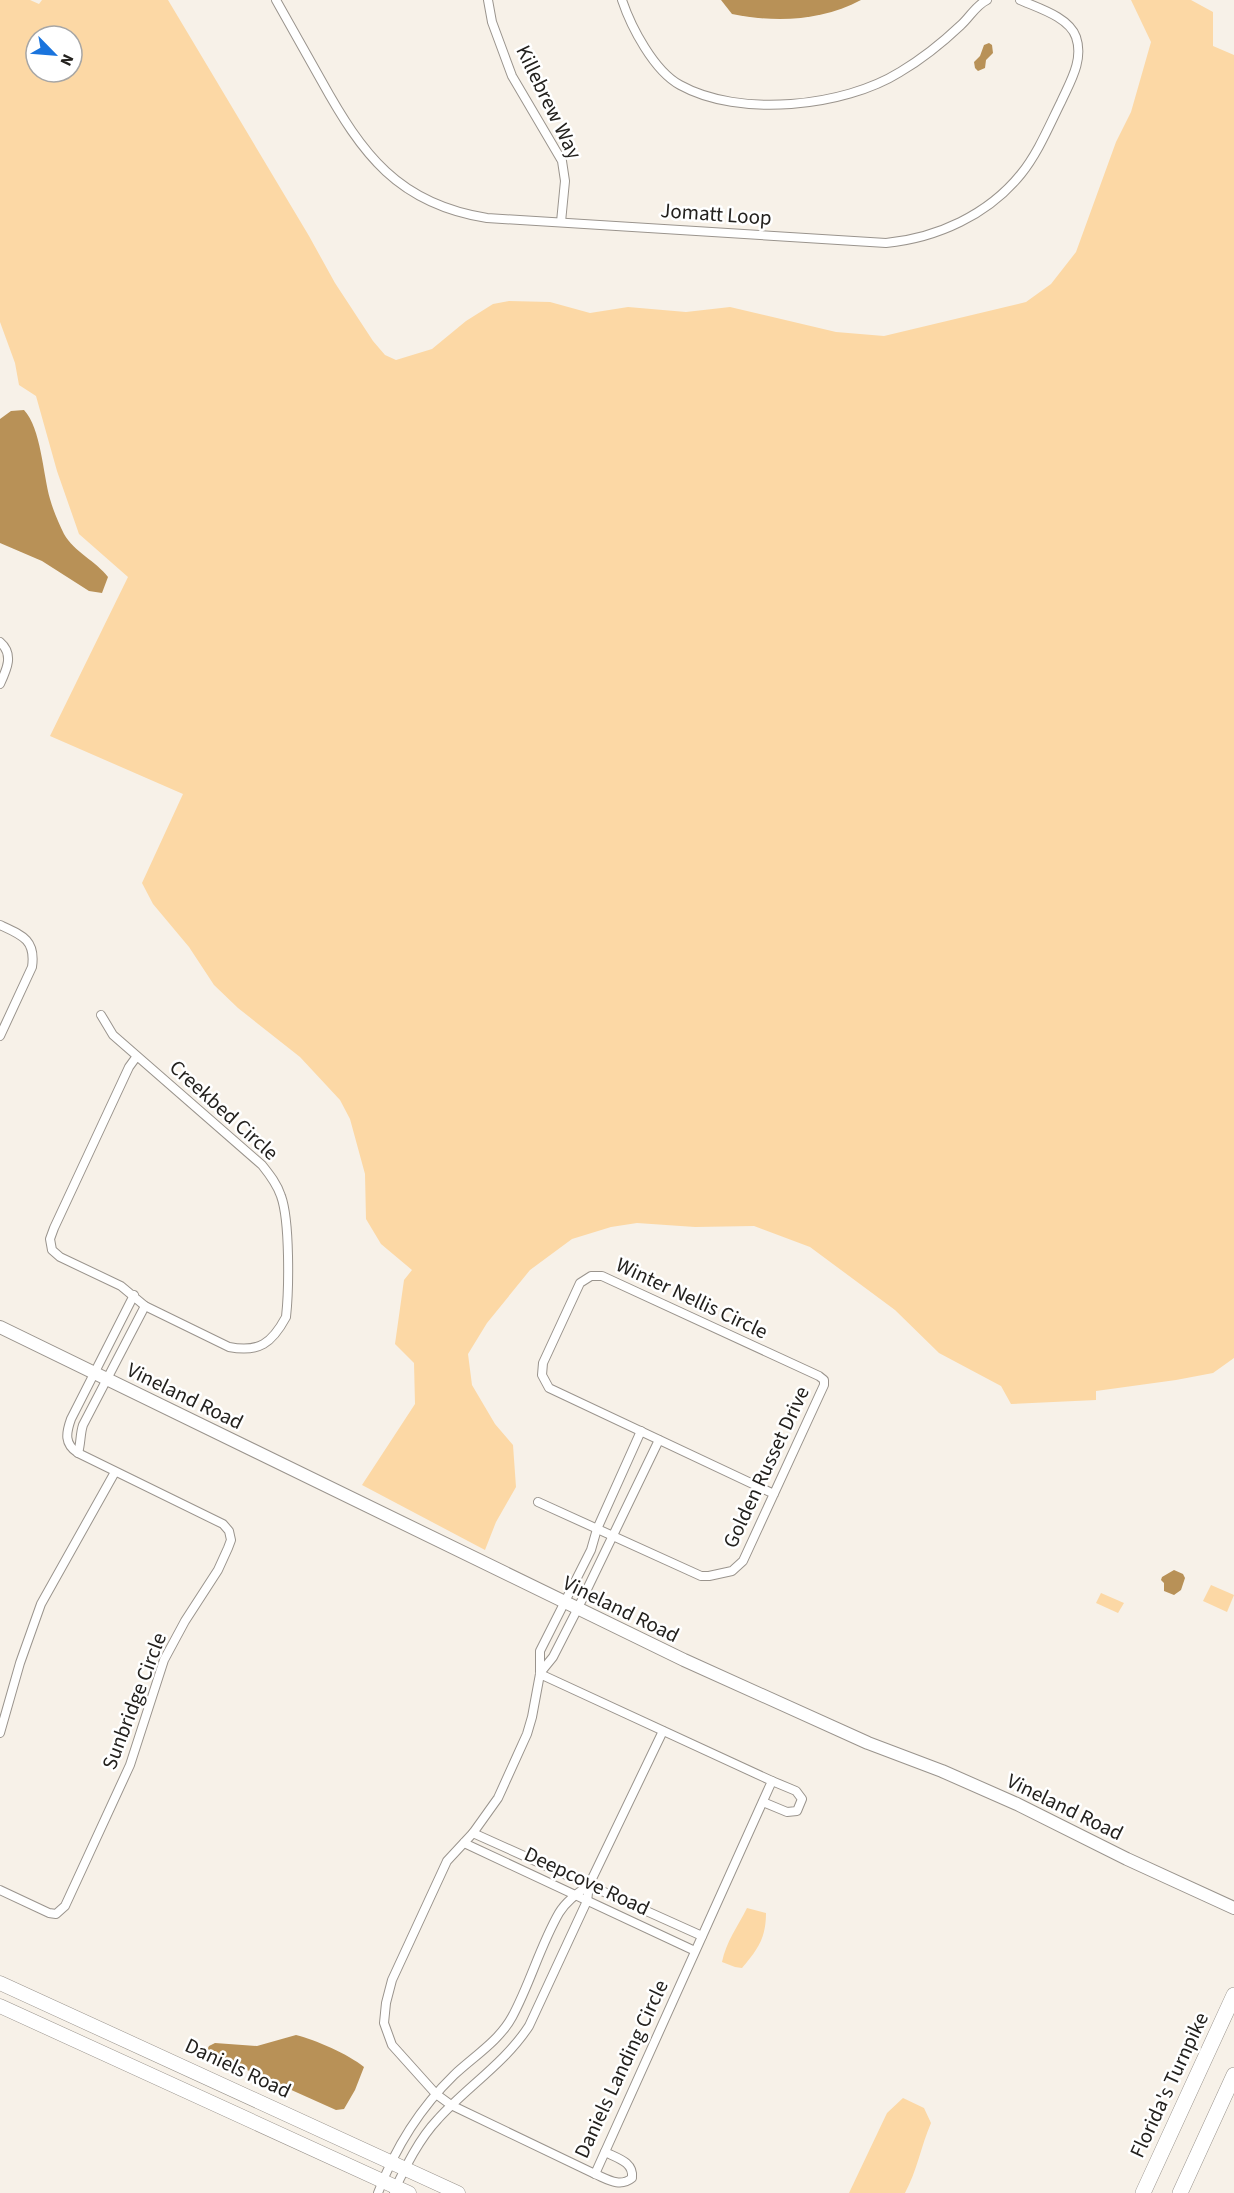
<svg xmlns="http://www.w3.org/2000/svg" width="1234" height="2193" viewBox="0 0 1234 2193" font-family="'Source Sans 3',sans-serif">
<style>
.green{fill:#fcd8a5;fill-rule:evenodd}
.water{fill:#b89157}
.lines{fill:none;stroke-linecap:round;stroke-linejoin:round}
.street-casing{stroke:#9a948d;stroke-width:10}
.secondary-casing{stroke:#9a948d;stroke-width:14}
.primary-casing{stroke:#9a948d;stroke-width:15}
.highway-casing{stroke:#9a948d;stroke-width:16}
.street{stroke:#fff;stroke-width:8}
.secondary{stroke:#fff;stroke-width:12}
.primary{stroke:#fff;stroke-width:14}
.highway{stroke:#fff;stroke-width:15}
.labels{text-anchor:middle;stroke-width:5;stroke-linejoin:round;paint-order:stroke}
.street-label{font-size:21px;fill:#23211e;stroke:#fff}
</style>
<rect width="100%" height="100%" fill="#f7f1e8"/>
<g class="green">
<path d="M0 0H30L39 4 42 0H168L309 236 335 283 373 341 385 355 396 360 432 349 466 321 493 304 509 301 550 302 590 313 628 307 686 312 730 307 836 332 884 336 1026 302 1051 284 1076 252 1116 142 1131 112 1151 42 1131 0H1191L1213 12V46L1234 55V1358L1213 1373 1176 1380 1096 1391V1400L1011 1404 1001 1386 939 1353 895 1310 810 1247 754 1226 695 1227 637 1223 611 1227 572 1239 530 1270 487 1323 468 1354 472 1385 495 1424 513 1445 516 1487 496 1522 485 1550 362 1485 415 1404 414 1363 395 1344 404 1280 412 1270 381 1244 366 1219 365 1174 350 1119 340 1100 300 1057 238 1008 214 985 189 947 153 904 142 883 183 794 50 736 128 577 79 534 57 471 36 396 19 385 15 363 0 322ZM36 36H72V72H36Z"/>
<polygon points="1211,1585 1234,1595 1227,1612 1203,1601"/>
<polygon points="1101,1593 1124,1603 1118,1613 1096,1603"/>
<path d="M747 1908 766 1913C766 1938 758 1949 742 1968L735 1967 722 1962C726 1942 738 1926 747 1908Z"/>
<path d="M903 2098 924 2108 931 2123C921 2146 917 2171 905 2193H849L887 2113Z"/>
</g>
<g class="water">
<path d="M721 0H861C821 21 776 23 732 14Z"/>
<polygon points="989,43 992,45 993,53 986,60 985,68 978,71 975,68 974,62 980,56 984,45"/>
<path d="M24 410C41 428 43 474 50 499 53 510 59 524 64 534 74 552 96 561 108 577L102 593 89 591 42 561 0 543V419L11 411Z"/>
<polygon points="1174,1570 1183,1574 1185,1578 1181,1590 1174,1595 1164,1591 1164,1583 1161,1580 1162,1577"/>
<path d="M296 2035C316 2040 348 2054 364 2067L355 2090 344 2109 336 2110 209 2053 207 2050 209 2046 215 2043 257 2046Z"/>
</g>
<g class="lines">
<g class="street-casing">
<g id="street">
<path d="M276 0C291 27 306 53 321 80 362 154 398 204 487 218L886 243C937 238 988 215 1021 174 1038 153 1049 126 1061 102 1070 82 1084 60 1076 37 1069 17 1038 8 1020 0"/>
<polyline points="488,0 492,22 512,76 562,161 565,181 561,222"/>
<path d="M622 0C631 27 654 71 680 85 739 118 844 107 900 72 922 59 942 43 961 25 970 17 976 5 987 0"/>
<path d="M0 642C14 654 7 669 0 684"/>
<path d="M0 925C22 935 36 940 32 967L0 1036"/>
<path d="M101 1015 113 1035 262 1165C270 1175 277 1184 281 1196 290 1221 289 1290 286 1317 272 1343 259 1353 229 1347L145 1306 121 1286 60 1257 52 1250 50 1239 54 1228 129 1067 137 1056"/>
<path d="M78 1453C81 1443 80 1434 83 1425L145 1306"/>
<polyline points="538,1502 701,1576 709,1576 732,1571 743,1561 824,1385 824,1380 819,1376 602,1276 591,1276 580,1283 543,1363 542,1375 549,1388 774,1494"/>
<polyline points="540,1673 553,1657 577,1610 659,1440"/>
<polyline points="540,1674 772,1781 595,2174 451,2105 436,2094 392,2045 384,2023 386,2003 392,1980 447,1861 473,1833 498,1798 527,1734 532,1717 540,1674 540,1651 591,1550 597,1529 641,1431"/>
<polyline points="0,1733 20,1663 41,1604 115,1472"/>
<polyline points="763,1802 787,1812 797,1811 802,1799 796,1791 772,1781"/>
<polyline points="473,1833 702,1936"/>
<polyline points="464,1843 695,1951"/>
<path d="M0 1890 49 1913 56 1914 65 1906 130 1765 164 1660 185 1621 218 1570 228 1548 231 1540 229 1531 223 1524 78 1453C64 1444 66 1433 71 1419L134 1295"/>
<path d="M595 2174C607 2179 620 2188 632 2178 634 2162 617 2158 605 2152"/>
<path d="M394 2191C406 2166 419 2139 438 2119 467 2087 505 2063 529 2026L587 1901 589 1885 663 1731"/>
<path d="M378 2193C395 2148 419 2109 454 2075 473 2057 499 2041 512 2017 530 1984 540 1946 559 1913 566 1901 578 1893 589 1885"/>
</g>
</g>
<g class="secondary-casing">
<polyline id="secondary" points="0,1327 684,1660 868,1743 942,1771 1017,1804 1127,1859 1234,1908"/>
</g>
<g class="primary-casing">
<g id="primary">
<polyline points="0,1983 458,2193"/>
<polyline points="0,2006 409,2193"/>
</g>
</g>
<g class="highway-casing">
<g id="highway">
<polyline points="1143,2193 1234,1995"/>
<polyline points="1180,2193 1234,2075"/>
</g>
</g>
<use href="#street" class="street"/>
<use href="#secondary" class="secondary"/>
<use href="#primary" class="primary"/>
<use href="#highway" class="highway"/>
</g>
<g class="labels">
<g class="street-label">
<text transform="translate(549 102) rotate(64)" y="7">Killebrew Way</text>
<text transform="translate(716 214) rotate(4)" y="7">Jomatt Loop</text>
<text transform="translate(224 1110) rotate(42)" y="7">Creekbed Circle</text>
<text transform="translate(692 1298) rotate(25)" y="7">Winter Nellis Circle</text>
<text transform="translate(185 1396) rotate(26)" y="7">Vineland Road</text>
<text transform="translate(766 1467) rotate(-65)" y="7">Golden Russet Drive</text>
<text transform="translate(621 1609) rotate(26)" y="7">Vineland Road</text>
<text transform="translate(134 1701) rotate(-69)" y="7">Sunbridge Circle</text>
<text transform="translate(1065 1807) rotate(26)" y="7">Vineland Road</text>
<text transform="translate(587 1881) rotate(25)" y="7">Deepcove Road</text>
<text transform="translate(238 2068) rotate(25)" y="7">Daniels Road</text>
<text transform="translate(621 2069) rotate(-65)" y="7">Daniels Landing Circle</text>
<text transform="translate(1169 2085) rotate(-65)" y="7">Florida's Turnpike</text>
</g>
</g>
<g transform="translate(54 54) rotate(115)"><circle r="28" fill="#ffffff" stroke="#a7a6a5" stroke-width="1.5"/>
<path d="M0-4.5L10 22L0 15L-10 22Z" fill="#1a74dd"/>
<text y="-9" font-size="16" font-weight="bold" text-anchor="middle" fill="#23211e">N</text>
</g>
</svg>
